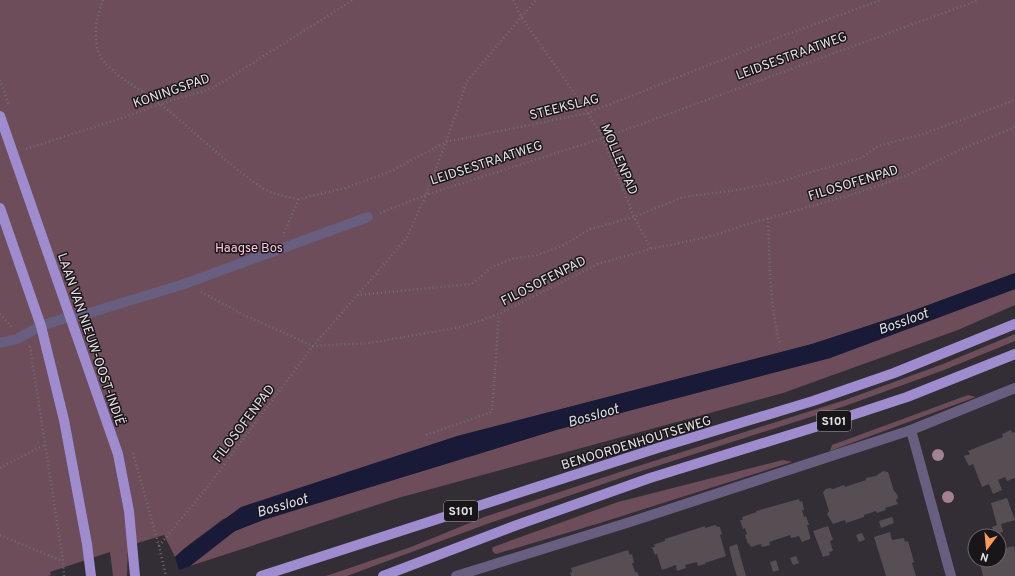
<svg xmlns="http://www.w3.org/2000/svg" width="1015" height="576" viewBox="0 0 1015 576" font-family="Overpass,sans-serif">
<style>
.green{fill:#6c4d59}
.water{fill:#181a38}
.building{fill:#574e54}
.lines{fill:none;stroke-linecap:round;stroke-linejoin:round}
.path{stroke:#736e75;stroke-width:2.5;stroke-dasharray:1 3;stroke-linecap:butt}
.minor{stroke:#685f80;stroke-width:10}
.major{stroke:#9f8ccf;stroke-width:10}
.tree{fill:#a38190}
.labels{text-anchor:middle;stroke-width:3;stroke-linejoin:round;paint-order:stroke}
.shield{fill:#19161a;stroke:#a8a4a9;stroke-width:1}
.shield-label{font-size:12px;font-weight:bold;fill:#e5e1e6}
.street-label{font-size:13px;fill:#e5e1e6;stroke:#19161a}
.park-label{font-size:13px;fill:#ffc6da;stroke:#19161a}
.water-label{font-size:14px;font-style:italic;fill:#dadff8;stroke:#19161a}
</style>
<rect width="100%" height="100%" fill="#332d35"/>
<g class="green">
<path d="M0 0H1015V273L904 314 812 344 523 419 223 519C207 532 189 543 175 557L164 535 128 546 127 576H113L110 552 50 572 51 575 48 576H0Z"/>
<polygon points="1015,289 1015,305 958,330 783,393 398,498 190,566 227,536 235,531 263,520 556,430 830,358"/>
<polygon points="1015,334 1015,341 944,370 845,406 632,474 487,524 347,576 326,576 411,547 484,517 632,468 845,400 943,364"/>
<polygon points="968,395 976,397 830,451 832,445"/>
<polygon points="783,460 792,462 600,523 496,554 494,553 492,550 493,547 618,502"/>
</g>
<polygon class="water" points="1015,273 1015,289 830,358 556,430 263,520 235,531 190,566 179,570 175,557 184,549 241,507 457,436 812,344 904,314"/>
<g class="building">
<polygon points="1011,430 1012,433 1015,432 1015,478 1007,481 1005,477 998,480 1002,490 993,494 989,484 982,487 973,464 969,466 964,456 970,454 968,451 1003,437 1002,434"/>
<polygon points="883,471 888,472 894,491 896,493 898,497 896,500 898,504 885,508 886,510 877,513 876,511 864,515 864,517 846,523 845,520 833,524 827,514 829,511 823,492 826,489 830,488 833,489 844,485 845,487 866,480 866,478 876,476"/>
<polygon points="1007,498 1015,520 1001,524 1003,532 994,534 992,527 997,525 991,503"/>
<polygon points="799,499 800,502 802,501 804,510 802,510 804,517 806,516 809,525 807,525 810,536 810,539 802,542 799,536 791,538 790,535 769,542 770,545 762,547 761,544 751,547 749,543 748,544 745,535 747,534 745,528 743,529 740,520 743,520 742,517 757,512 756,511"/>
<polygon points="892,517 894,523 881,528 879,521"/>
<polygon points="715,525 718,527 720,527 722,534 720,535 726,556 705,563 705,564 698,566 697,562 685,565 686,568 677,571 676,565 662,570 657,554 655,555 652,547 655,547 654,545 655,544 665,541 665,539 705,526 705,528"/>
<polygon points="828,526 833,540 830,541 833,551 829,552 830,555 823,557 813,531"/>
<polygon points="890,532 892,540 904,538 905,542 908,541 914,562 912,563 916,576 886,576 874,537"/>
<polygon points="862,533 865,540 859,542 856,535"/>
<polygon points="737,544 742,562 746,576 737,576 733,564 729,547"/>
<polygon points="1014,546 1015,551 1015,576 983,576 980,563 991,560 999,560 999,555 1000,555 999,550"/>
<polygon points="628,550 630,555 632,554 634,563 632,563 635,572 637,572 639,576 571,576 570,573 572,572 571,568"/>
<polygon points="796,556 799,563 793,565 790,558"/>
<polygon points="776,560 779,570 773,572 770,562"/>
</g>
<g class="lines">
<g class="path">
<path d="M103 0C96 17 92 39 101 57 109 74 144 91 160 104 195 131 226 164 264 189 275 195 287 197 299 199"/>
<polyline points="513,0 522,18 588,113 603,138 634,217 651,249"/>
<polyline points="0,80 9,106"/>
<polyline points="26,149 119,119 160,104 213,88 353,0"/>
<polyline points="380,213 426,195 603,138 979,0"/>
<path d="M768 218C770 260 769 304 780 344"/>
<polyline points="284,233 299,199 345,188 389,172 446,142 588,113 777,38 881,0"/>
<polyline points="201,292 244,315 313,346 370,343 462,327 499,314 598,264 651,249 712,236 745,225 854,194 906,176 957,151 1015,127"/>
<polyline points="357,295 472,284 492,267 511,259 537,255 564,245 590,229 634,217 683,197 731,191 779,182 811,172 861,158 878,146 923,134 1015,100"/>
<polyline points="0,314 12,327"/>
<polyline points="90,326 111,388"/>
<polyline points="30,346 63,561 64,576"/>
<polyline points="426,435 492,412 499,314"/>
<polyline points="133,453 159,546 166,576"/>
<polyline points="0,468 46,444"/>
<polyline points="0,535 62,561"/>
<polyline points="159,546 205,490 313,346 406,239 426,195 446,142 467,81 536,0"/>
</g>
<g class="minor">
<polyline points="0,343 17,339 41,326 71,316 86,314 184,284 368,217"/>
<polyline points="911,430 951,576"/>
<polyline points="456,576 630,522 911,430 1015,388"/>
</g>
<g class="major">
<polyline points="0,116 118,454 129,511 135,576"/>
<polyline points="0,208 41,326 64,420 87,544 91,576"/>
<polyline points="261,576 661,447 813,401 894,373 1015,324"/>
<polyline points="383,576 517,525 650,478 825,424 907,397 1015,354"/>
</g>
</g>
<g class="tree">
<circle cx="938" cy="455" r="6"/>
<circle cx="948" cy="497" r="6"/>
</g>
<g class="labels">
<g class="shield">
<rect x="817" y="411" width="34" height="20" rx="3"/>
<rect x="444" y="501" width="34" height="20" rx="3"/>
</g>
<g class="shield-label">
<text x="834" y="425">S101</text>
<text x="461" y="515">S101</text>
</g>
<g class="street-label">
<text transform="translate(791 55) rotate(-20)" y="5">LEIDSESTRAATWEG</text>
<text transform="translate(171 90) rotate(-19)" y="5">KONINGSPAD</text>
<text transform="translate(564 106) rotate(-14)" y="5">STEEKSLAG</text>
<text transform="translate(620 159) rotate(67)" y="5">MOLLENPAD</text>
<text transform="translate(486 162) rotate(-18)" y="5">LEIDSESTRAATWEG</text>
<text transform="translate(853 182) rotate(-17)" y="5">FILOSOFENPAD</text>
<text transform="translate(543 280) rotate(-27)" y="5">FILOSOFENPAD</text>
<text transform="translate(92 339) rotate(71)" y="5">LAAN VAN NIEUW-OOST-INDIË</text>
<text transform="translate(243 423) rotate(-53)" y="5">FILOSOFENPAD</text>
<text transform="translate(636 442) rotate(-17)" y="5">BENOORDENHOUTSEWEG</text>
</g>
<g class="park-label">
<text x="249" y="252">Haagse Bos</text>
</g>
<g class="water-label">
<text transform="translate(903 321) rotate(-20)" y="5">Bossloot</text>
<text transform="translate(593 415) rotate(-16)" y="5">Bossloot</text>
<text transform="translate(282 505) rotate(-16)" y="5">Bossloot</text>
</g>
</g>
<g transform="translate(987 548) rotate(196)"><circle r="19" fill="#19161a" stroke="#6b676c"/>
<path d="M0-3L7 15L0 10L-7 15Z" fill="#fe9c58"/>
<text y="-6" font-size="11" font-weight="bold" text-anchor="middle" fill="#e5e1e6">N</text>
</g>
</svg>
